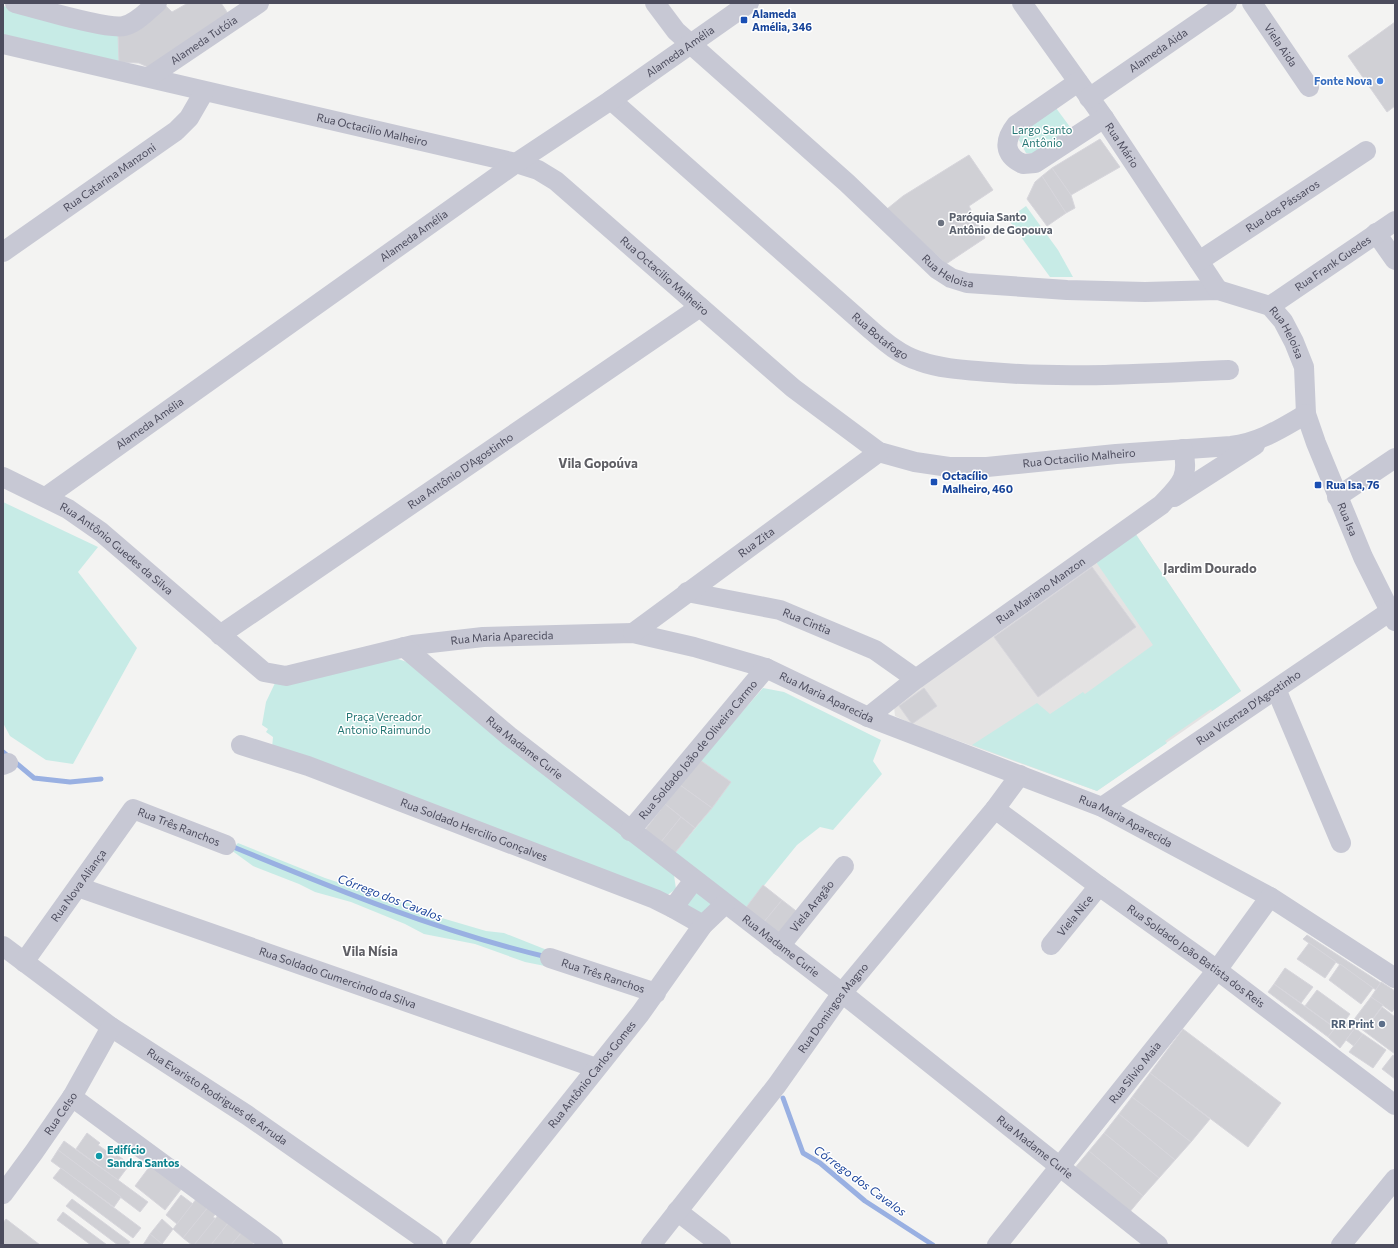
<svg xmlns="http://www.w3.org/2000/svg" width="1398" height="1248" viewBox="0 0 1398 1248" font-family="Commissioner,sans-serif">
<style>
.education{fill:#e4e3e3}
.green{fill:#c7ebe6}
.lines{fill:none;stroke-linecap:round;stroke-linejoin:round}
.stream{stroke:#99b0e2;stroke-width:5}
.building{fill:#d0d0d5;stroke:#d7d6dc}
.minor{stroke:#c7c8d4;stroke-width:20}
.transit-dot{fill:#1a4fb4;stroke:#fff;stroke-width:1.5}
.shop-dot{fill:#3f7fe0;stroke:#fff;stroke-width:1.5}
.worship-dot{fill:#6b7280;stroke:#fff;stroke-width:1.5}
.service-dot{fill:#5c6f8a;stroke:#fff;stroke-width:1.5}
.culture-dot{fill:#0f9aa8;stroke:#fff;stroke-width:1.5}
.labels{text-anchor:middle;stroke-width:3;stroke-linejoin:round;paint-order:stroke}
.transit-label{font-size:11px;font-weight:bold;fill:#164399;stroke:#fff;text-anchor:start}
.street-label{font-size:11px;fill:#4c4c5d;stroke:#fff}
.shop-label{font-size:11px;font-weight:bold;fill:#366cbe;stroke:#fff;text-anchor:end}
.park-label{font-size:11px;fill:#247674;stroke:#fff}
.worship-label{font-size:11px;font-weight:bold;fill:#5b616d;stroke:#fff;text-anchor:start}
.service-label{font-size:11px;font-weight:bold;fill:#4e5e75;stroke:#fff;text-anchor:end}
.culture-label{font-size:11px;font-weight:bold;fill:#0d838f;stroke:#fff;text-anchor:start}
.water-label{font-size:12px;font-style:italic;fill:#1f479c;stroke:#fff}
.quarter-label{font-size:13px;font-weight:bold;fill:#5f5f65;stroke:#fff}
</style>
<rect width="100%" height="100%" fill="#f3f3f2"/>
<polygon class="education" points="1133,530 1241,691 1097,791 912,724 895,716 894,706"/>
<g class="green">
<polygon points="3,6 118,34 119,62 3,37"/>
<path d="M1056 108 1073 131 1041 155 1026 153 1019 140C1023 125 1044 117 1056 108Z"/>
<polygon points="1026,206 1058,250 1073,277 1050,277 1008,219"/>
<polygon points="3,502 98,547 78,572 137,648 73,764 46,760 10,736 3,723"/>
<polygon points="1133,530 1241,691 1212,711 1211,709 1165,741 1167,743 1097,791 972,745 1037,703 1050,714 1083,692 1085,694 1153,645 1094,559"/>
<polygon points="382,659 398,659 413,664 674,875 676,889 666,896 272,748 273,737 266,732 268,729 262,725 266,702 275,683"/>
<polygon points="763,688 784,692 881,740 873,761 882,774 833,830 820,827 797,845 745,909 671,858 712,808 731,782 700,760"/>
<polygon points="238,843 325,878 394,901 413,904 435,916 486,931 504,933 552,952 545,966 525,962 475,944 424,934 405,924 351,902 315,892 299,884 253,866 231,850"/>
<polygon points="693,891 712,899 711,912 689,915 686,897"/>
</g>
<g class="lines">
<g class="stream">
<polyline points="3,752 34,778 70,782 101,779"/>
<path d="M231 846C335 889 437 931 547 957"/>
<polyline points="783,1098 803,1153 820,1163 865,1201 933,1245"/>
</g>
</g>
<g class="building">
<polygon points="163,3 172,12 188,3 221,3 227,12 228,17 152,69 139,63 119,62 118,34"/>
<polygon points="1395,22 1395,106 1387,112 1348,56"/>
<polygon points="1100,139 1120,167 1071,195 1052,168"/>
<polygon points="969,155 993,190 969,206 985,238 946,264 887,209 903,196"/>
<polygon points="1052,168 1071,195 1075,208 1066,213 1042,176"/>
<polygon points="1042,176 1066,213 1047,226 1027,199 1035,182"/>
<polygon points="1092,567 1136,627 1038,697 994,637"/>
<polygon points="924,688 937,706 912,724 899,706"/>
<polygon points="700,760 731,782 712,808 680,785"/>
<polygon points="680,785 712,808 695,828 665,804"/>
<polygon points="665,804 681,817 657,847 641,835"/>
<polygon points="681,817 695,828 671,858 657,847"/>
<polygon points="763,885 782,900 763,923 745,909"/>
<polygon points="782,900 800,914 781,937 763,923"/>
<polygon points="1307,935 1381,983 1376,990 1303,939"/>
<polygon points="1309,943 1336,962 1325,978 1297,959"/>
<polygon points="1340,964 1373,988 1361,1004 1329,980"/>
<polygon points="1285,968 1313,987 1301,1003 1274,984"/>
<polygon points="1381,982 1395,991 1395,1008 1392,1012 1371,997"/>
<polygon points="1274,984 1335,1028 1328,1037 1268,992"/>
<polygon points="1317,990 1350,1014 1338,1030 1305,1006"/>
<polygon points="1371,997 1383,1005 1364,1031 1352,1022"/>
<polygon points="1382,1007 1395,1017 1395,1054 1364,1031"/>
<polygon points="1345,1021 1355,1028 1340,1048 1328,1037 1335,1028 1338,1030"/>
<polygon points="1355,1028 1364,1035 1355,1047 1346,1040"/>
<polygon points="1183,1029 1281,1103 1248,1147 1150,1073"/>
<polygon points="1363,1034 1386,1050 1373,1068 1349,1052"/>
<polygon points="1393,1055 1395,1056 1395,1079 1382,1069"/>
<polygon points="1150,1073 1210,1119 1191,1142 1132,1097"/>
<polygon points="1132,1097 1191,1142 1175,1160 1119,1114"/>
<polygon points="1119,1114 1175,1160 1159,1178 1104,1133"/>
<polygon points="87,1133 100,1143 98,1145 115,1157 117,1155 130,1164 118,1180 76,1149"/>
<polygon points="1104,1133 1159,1178 1143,1196 1089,1151"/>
<polygon points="64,1141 118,1180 148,1202 140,1212 58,1150"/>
<polygon points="58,1150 121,1197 114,1207 51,1161"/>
<polygon points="1089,1151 1143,1196 1128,1214 1074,1169"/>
<polygon points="150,1166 182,1188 165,1210 135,1186"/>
<polygon points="61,1168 141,1228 133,1238 53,1178"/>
<polygon points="181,1195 193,1204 177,1224 166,1215"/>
<polygon points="197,1198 209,1206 183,1238 173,1229"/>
<polygon points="72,1199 130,1242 128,1245 118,1245 66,1206"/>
<polygon points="209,1206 217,1212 213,1217 216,1219 194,1245 192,1245 183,1238"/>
<polygon points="63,1212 107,1245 91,1245 57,1220"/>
<polygon points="219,1214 229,1222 211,1245 194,1245"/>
<polygon points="6,1219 40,1245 3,1245 3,1223"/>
<polygon points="162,1219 173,1229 162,1244 150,1234"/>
<polygon points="229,1222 242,1232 231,1245 211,1245"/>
<polygon points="242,1232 254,1242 252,1245 231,1245"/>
<polygon points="150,1234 162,1244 164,1245 143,1245"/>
</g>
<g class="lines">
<g class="minor">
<path d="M15 3C36 8 108 30 124 26 137 23 147 11 157 3"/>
<path id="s1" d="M655 3 676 31 847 183 937 269 951 278 967 283 1067 290 1145 292 1218 290 1270 306 1283 321 1294 342 1304 367 1306 414 1316 443 1363 557 1395 621"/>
<path id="s2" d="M1022 3 1104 118 1218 290"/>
<path id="s3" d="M1252 3 1309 87"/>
<path id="s4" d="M3 44 516 163 538 170 556 181 793 388 879 452 915 462 949 467H987L1116 454 1231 446C1261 442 1280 429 1306 414"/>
<path id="s5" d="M149 77 259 3"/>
<path d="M1078 82 1016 125C1004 140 1003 155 1023 164L1035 163 1104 118"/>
<path id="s6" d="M1089 98 1227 3"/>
<path id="s7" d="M611 100 871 330C885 342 900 355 919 361 941 369 966 370 990 372 1070 379 1149 373 1229 370"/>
<polyline points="1376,233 1395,260"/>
<path id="s8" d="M3 252 176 131 189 118 204 92"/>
<path id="s9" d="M1199 261 1366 151"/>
<path id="s10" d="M1270 306 1395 221"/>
<path id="s11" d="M3 477 68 509 101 532 264 672 286 676 413 645 483 637 633 633 694 647 766 668 868 717 1102 807 1270 897 1395 978"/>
<path id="s12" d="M46 497 516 163 611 100 749 3"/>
<polyline points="1174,497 1255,445"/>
<polyline points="1337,497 1395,458"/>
<path id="s13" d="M687 592 780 610 875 650 916 679"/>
<path id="s14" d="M633 633 879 452"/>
<path id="s15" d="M220 635 700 307"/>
<path id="s16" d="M404 647 509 736 842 993 1158 1245"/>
<polyline points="1276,689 1341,843"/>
<path id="s17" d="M868 717 916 679 1161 505C1180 485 1190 478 1183 449"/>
<path id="s18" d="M241 745 308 766 655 899 673 908 703 925"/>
<polyline points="3,765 8,763"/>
<path id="s19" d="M1102 807 1395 608"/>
<path id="s20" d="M995 809 1099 886 1217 970 1395 1105"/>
<path id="s21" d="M630 831 766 668"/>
<path id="s22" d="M78 887 596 1068"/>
<polyline points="673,908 694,880"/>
<path id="s23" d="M1051 945 1099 886"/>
<path id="s24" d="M3 946 111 1027 247 1115 433 1245"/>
<path id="s25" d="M780 946 844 866"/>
<path id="s26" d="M550 958 656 993"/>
<path id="s27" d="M24 962 133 809 226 845"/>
<polyline points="72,1097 273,1245"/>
<path id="s28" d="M3 1194 34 1152 72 1097 111 1027"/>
<polyline points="677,1211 721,1245"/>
<path id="s29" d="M456 1245 640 1014 703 925 725 904"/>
<path id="s30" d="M651 1245 777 1085 842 993 995 809 1020 775"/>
<path id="s31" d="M997 1245 1217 970 1270 897"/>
<polyline points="1341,1245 1395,1179"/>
</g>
</g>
<g class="transit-dot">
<rect x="740" y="16" width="8" height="8" rx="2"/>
<rect x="930" y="478" width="8" height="8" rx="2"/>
<rect x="1314" y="481" width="8" height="8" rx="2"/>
</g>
<circle class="shop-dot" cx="1380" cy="81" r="4"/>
<circle class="worship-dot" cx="941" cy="223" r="4"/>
<circle class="service-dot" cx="1382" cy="1024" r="4"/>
<circle class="culture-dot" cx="99" cy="1156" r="4"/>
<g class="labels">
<g class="transit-label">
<text x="752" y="18">Alameda<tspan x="752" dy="13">Amélia, 346</tspan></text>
<text x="942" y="480">Octacílio<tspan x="942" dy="13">Malheiro, 460</tspan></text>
<text x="1326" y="489">Rua Isa, 76</text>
</g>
<g class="street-label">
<text dy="4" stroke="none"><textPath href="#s5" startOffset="66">Alameda Tutóia</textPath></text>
<text dy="4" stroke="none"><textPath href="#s3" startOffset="51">Viela Aida</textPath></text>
<text dy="4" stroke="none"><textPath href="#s6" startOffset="84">Alameda Aida</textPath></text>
<text dy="4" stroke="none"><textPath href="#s12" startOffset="775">Alameda Amélia</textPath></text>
<text dy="4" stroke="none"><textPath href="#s4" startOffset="379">Rua Octacilio Malheiro</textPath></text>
<text dy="4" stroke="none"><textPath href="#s2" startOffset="174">Rua Mário</textPath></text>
<text dy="4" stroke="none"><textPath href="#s8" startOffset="130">Rua Catarina Manzoni</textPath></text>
<text dy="4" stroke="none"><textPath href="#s9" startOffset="100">Rua dos Pássaros</textPath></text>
<text dy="4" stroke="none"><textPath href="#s12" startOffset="451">Alameda Amélia</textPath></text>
<text dy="4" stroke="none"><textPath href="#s10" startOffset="76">Rua Frank Guedes</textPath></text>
<text dy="4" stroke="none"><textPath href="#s1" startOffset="399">Rua Heloisa</textPath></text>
<text dy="4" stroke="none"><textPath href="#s4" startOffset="715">Rua Octacilio Malheiro</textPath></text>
<text dy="4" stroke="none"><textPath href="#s1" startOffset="759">Rua Heloisa</textPath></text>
<text dy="4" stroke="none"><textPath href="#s7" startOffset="358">Rua Botafogo</textPath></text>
<text dy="4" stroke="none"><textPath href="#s12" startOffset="127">Alameda Amélia</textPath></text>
<text dy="4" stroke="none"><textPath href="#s4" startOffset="1195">Rua Octacilio Malheiro</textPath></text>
<text dy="4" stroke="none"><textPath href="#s15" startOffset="291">Rua Antônio D'Agostinho</textPath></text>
<text dy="4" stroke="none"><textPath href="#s1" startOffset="958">Rua Isa</textPath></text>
<text dy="4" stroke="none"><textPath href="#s14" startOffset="153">Rua Zita</textPath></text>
<text dy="4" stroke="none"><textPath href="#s11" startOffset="135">Rua Antônio Guedes da Silva</textPath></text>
<text dy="4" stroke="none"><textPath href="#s17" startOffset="214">Rua Mariano Manzon</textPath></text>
<text dy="4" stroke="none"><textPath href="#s13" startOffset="124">Rua Cintia</textPath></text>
<text dy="4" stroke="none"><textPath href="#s11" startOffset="570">Rua Maria Aparecida</textPath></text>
<text dy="4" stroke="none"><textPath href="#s11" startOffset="906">Rua Maria Aparecida</textPath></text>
<text dy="4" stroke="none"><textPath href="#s19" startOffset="177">Rua Vicenza D'Agostinho</textPath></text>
<text dy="4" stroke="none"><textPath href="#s16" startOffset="157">Rua Madame Curie</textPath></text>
<text dy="4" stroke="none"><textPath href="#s21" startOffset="106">Rua Soldado João de Oliveira Carmo</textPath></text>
<text dy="4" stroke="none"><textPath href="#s11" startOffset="1230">Rua Maria Aparecida</textPath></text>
<text dy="4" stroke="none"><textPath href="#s27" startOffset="237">Rua Três Ranchos</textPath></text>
<text dy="4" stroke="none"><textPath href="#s18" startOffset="248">Rua Soldado Hercilio Gonçalves</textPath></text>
<text dy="4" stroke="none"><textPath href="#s27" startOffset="94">Rua Nova Aliança</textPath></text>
<text dy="4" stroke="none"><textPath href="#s25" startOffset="51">Viela Aragão</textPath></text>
<text dy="4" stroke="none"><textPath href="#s23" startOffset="38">Viela Nice</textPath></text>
<text dy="4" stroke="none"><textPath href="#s16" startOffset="481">Rua Madame Curie</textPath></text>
<text dy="4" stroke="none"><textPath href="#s20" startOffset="249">Rua Soldado João Batista dos Reis</textPath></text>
<text dy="4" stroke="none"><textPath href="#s26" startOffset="56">Rua Três Ranchos</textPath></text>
<text dy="4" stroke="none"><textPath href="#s22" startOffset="275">Rua Soldado Gumercindo da Silva</textPath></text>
<text dy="4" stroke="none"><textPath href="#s30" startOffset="299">Rua Domingos Magno</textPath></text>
<text dy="4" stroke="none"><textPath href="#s31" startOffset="221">Rua Silvio Maia</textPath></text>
<text dy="4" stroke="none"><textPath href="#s29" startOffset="218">Rua Antônio Carlos Gomes</textPath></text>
<text dy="4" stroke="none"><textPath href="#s24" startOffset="262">Rua Evaristo Rodrigues de Arruda</textPath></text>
<text dy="4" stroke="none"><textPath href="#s28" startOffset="99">Rua Celso</textPath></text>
<text dy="4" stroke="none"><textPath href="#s16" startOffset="805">Rua Madame Curie</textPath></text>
</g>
<g class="shop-label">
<text x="1372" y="85">Fonte Nova</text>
</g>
<g class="park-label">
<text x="1042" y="134">Largo Santo<tspan x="1042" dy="13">Antônio</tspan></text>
<text x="384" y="721">Praça Vereador<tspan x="384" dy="13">Antonio Raimundo</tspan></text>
</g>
<g class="worship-label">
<text x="949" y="221">Paróquia Santo<tspan x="949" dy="13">Antônio de Gopouva</tspan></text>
</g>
<g class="service-label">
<text x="1374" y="1028">RR Print</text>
</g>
<g class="culture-label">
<text x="107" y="1154">Edifício<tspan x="107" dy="13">Sandra Santos</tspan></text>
</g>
<g class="water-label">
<text transform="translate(390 898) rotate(21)" y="4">Córrego dos Cavalos</text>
<text transform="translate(860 1181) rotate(36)" y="4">Córrego dos Cavalos</text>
</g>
<g class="quarter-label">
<text x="598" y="468">Vila Gopoúva</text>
<text x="1210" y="573">Jardim Dourado</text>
<text x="370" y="956">Vila Nísia</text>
</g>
</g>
<rect width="1398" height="1248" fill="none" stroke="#4c4c5d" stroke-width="8"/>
</svg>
